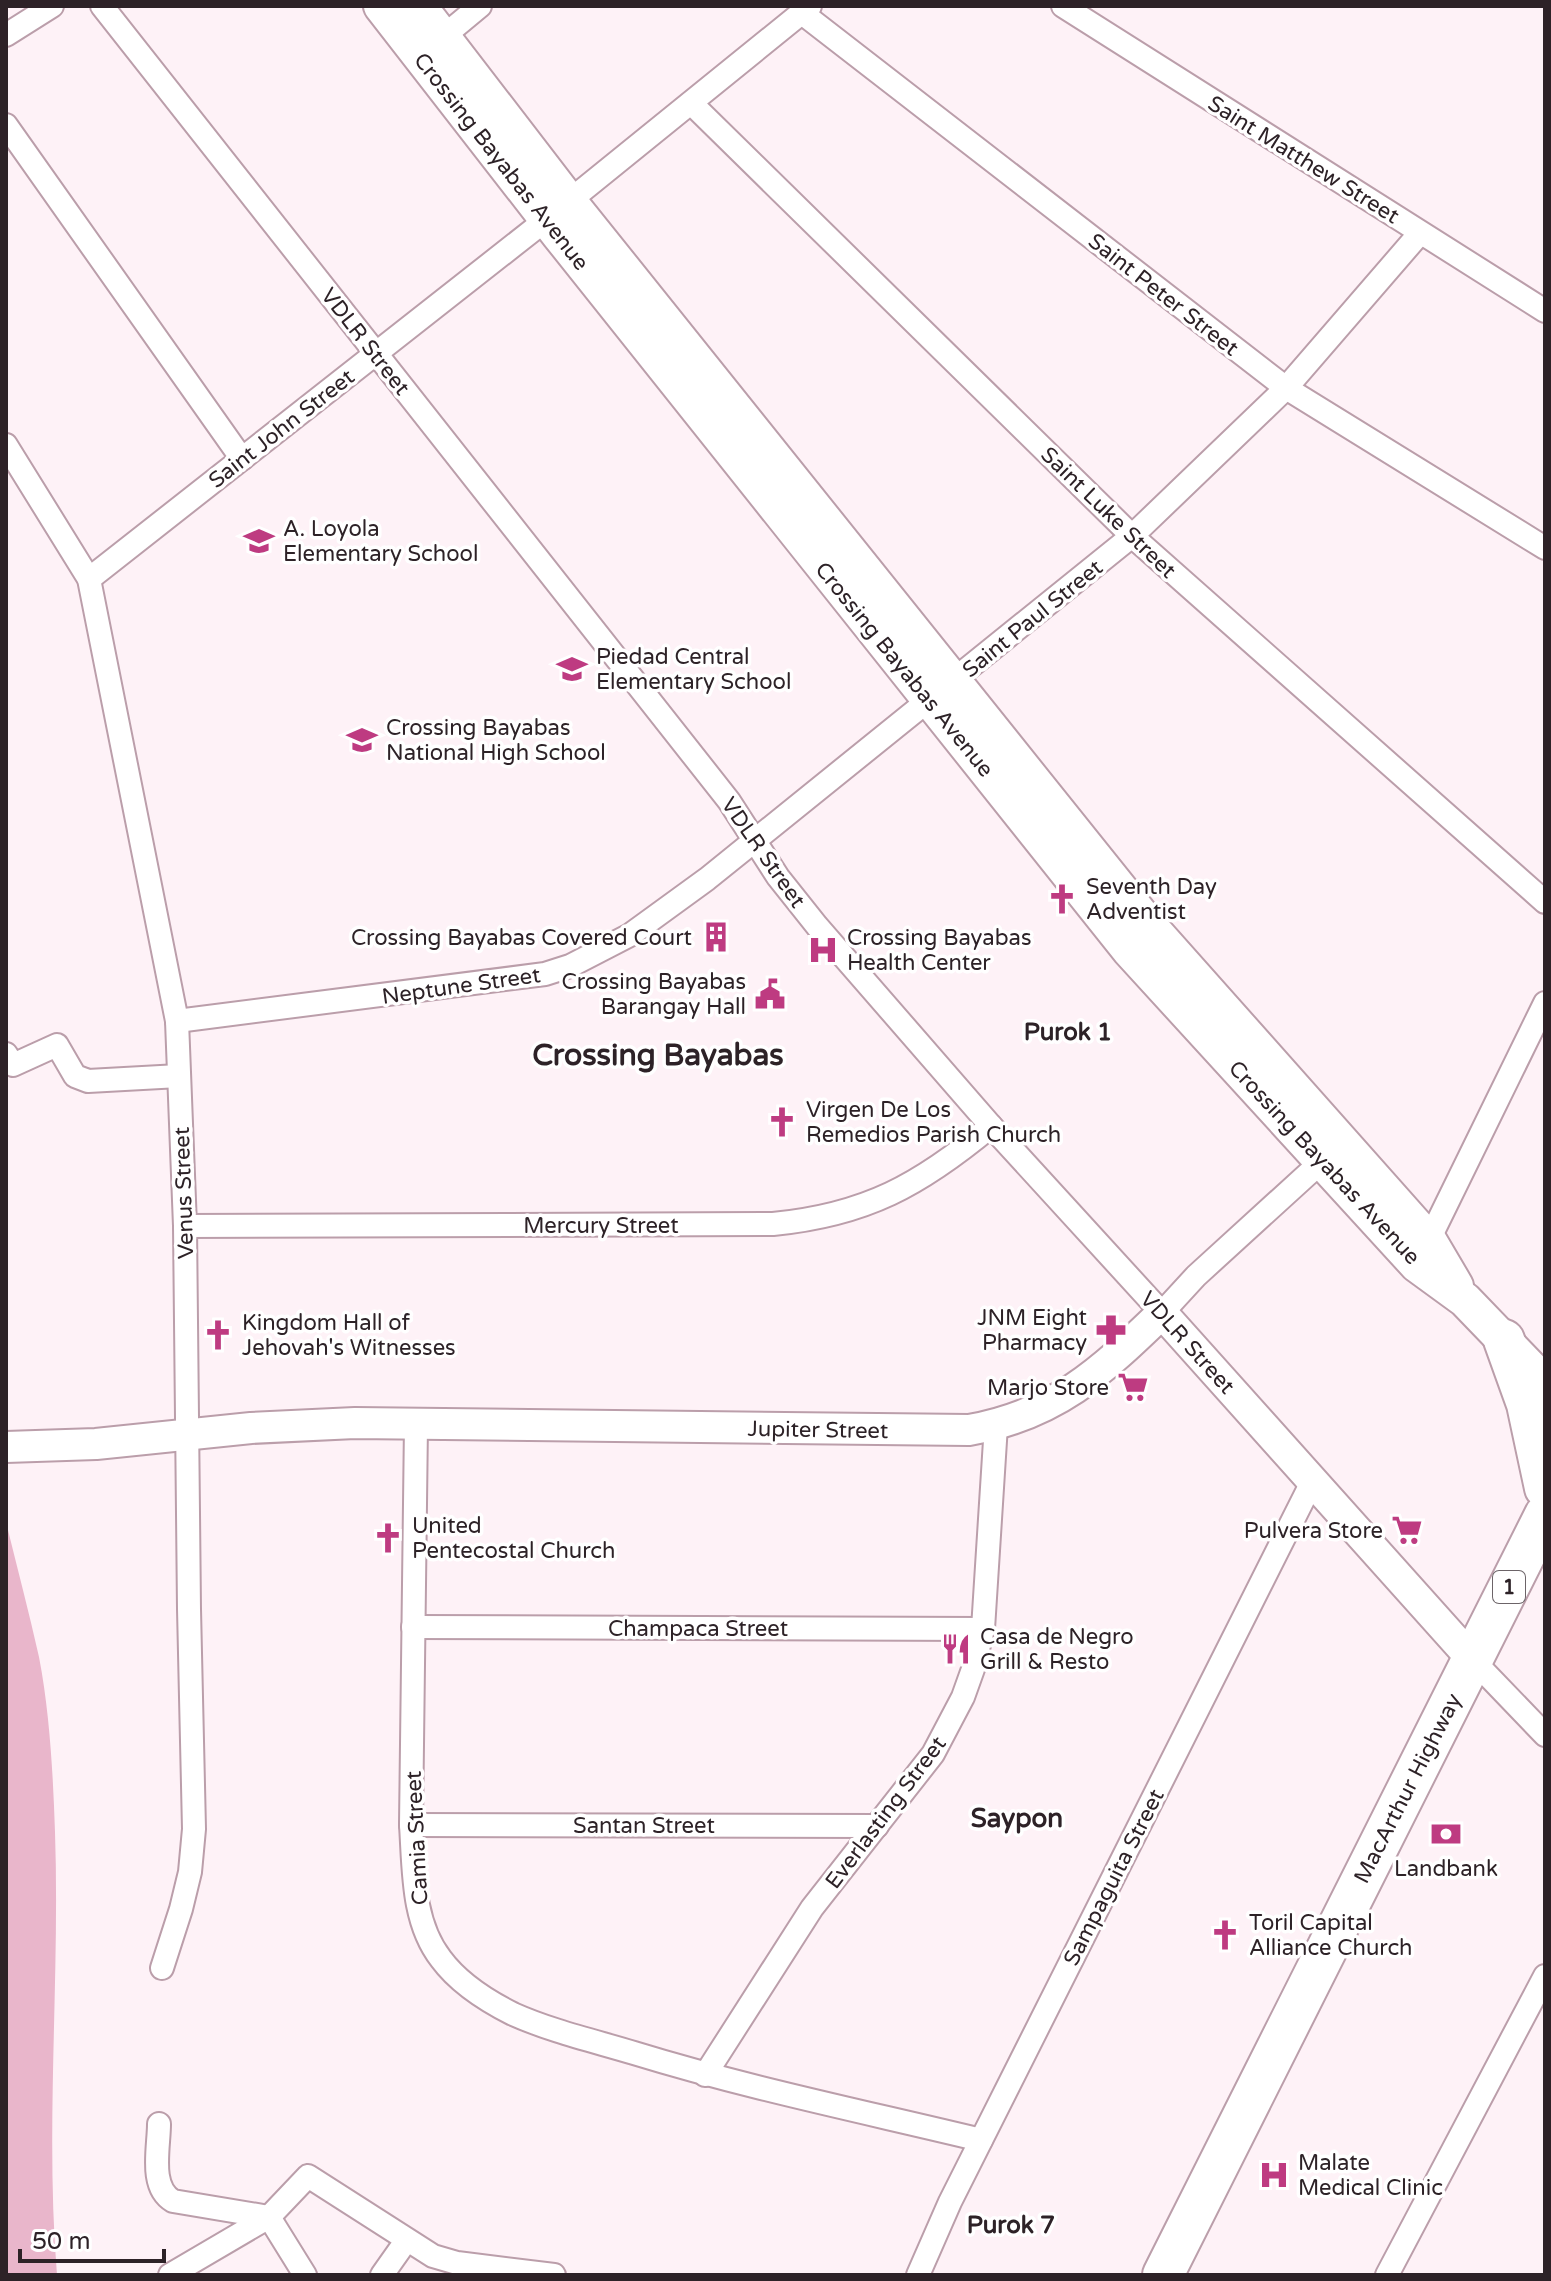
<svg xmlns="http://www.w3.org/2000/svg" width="1551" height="2281" viewBox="0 0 1551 2281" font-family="'Varela Round',sans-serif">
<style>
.water{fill:#e9b6cb}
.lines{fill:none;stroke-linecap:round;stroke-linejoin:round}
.street-casing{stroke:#bb9eaa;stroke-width:26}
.secondary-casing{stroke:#bb9eaa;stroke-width:34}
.primary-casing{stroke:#bb9eaa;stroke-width:38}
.highway-casing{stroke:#bb9eaa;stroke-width:44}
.street{stroke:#fff;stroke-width:22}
.secondary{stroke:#fff;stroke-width:30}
.primary{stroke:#fff;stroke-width:34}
.highway{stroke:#fff;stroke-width:40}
.labels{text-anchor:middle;stroke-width:7;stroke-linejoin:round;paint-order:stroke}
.shield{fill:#fff;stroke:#6c6468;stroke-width:2}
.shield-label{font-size:20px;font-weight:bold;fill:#2d2227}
.street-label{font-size:22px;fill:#2d2227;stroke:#fff}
.poi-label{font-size:22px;fill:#2d2227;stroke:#fff;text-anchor:start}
.neighbourhood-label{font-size:24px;font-weight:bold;fill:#2d2227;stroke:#fff}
.quarter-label{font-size:26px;font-weight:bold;fill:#2d2227;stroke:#fff}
.district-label{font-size:30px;font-weight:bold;fill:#2d2227;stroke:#fff}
</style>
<rect width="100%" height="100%" fill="#fef2f7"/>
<path class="water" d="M6 1522C17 1567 29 1612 39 1657 50 1714 53 1775 55 1832 60 1980 45 2128 57 2275H6Z"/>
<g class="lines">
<g class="street-casing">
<g id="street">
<polyline points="102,6 729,801 778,877 817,926 991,1126 1162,1313 1196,1276 1332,1152"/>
<polyline points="1063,6 1545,311"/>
<polyline points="802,13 1286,388 1545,548"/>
<polyline points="6,35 52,6"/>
<polyline points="433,45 480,6"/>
<polyline points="691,103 1132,536 1545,902"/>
<polyline points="6,125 242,459"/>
<polyline points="6,445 89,579 177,1021 185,1226 189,1609 194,1829 190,1872 181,1909 162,1968"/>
<polyline points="89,579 547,219 810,6"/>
<polyline points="177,1021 545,974 570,966 630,935 707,879 1132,536 1286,388 1420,233"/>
<polyline points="6,1054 13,1065 57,1045 75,1076 88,1081 179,1076"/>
<path d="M185 1226 773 1224C866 1215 920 1185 991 1126"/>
<polyline points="1424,1250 1545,1003"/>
<path d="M416 1424 411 1825C414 1870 412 1922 441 1959 458 1982 487 2001 513 2014 551 2031 594 2041 634 2053 748 2088 865 2112 981 2140"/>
<polyline points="413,1627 983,1629"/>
<polyline points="1472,1659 1545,1735"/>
<polyline points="411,1825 877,1826"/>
<polyline points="705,2075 812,1908 933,1754 963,1697 973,1669 983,1629 996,1425"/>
<path d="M159 2124C159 2148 149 2187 173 2201L269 2217 305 2275"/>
<polyline points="170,2275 269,2217 308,2176 433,2256 457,2263 554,2275"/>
<polyline points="382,2275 406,2241"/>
<polyline points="918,2275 950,2202 1313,1480"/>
<polyline points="1387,2275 1545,1976"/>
</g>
</g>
<g class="secondary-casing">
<path id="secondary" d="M6 1447 96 1444 251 1428 355 1423 969 1430C1055 1415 1101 1372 1162 1313L1472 1659"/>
</g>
<g class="primary-casing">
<g id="primary">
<polyline points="381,6 559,235 1129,950 1417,1265 1465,1300 1545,1383"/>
<polyline points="419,6 569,201 1149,925 1429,1240 1456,1286"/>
</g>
</g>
<g class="highway-casing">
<g id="highway">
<polyline points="1504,1340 1527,1404 1545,1488"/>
<polyline points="1163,2275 1545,1515"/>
</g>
</g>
<use href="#street" class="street"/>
<use href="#secondary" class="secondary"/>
<use href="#primary" class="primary"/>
<use href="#highway" class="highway"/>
</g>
<defs>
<g id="school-bare" transform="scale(2.4)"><path d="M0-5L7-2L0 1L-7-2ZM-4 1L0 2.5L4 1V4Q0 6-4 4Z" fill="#be3b81" stroke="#fff" stroke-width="2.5" paint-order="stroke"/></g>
<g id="church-bare" transform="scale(2.4)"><path d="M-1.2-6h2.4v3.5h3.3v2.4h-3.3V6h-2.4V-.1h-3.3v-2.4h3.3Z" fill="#be3b81" stroke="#fff" stroke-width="2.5" paint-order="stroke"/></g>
<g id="building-bare" transform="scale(2.4)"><path d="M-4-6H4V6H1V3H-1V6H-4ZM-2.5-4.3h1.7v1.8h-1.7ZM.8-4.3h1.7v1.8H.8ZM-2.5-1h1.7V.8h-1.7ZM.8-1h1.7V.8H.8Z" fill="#be3b81" stroke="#fff" stroke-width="2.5" paint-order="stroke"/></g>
<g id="hospital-bare" transform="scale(2.4)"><path d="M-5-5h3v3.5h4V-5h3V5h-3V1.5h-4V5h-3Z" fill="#be3b81" stroke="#fff" stroke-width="2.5" paint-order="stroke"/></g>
<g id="civic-bare" transform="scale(2.4)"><path d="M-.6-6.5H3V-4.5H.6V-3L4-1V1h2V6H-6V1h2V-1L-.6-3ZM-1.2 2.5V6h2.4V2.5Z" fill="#be3b81" stroke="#fff" stroke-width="2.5" paint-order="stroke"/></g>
<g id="pharmacy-bare" transform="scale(2.4)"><path d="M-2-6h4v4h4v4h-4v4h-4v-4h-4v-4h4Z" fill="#be3b81" stroke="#fff" stroke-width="2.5" paint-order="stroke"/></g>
<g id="supermarket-bare" transform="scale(2.4)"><path d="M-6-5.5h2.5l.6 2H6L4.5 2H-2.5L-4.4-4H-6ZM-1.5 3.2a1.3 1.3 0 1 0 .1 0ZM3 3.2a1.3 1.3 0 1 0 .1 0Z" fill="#be3b81" stroke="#fff" stroke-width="2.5" paint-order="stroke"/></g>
<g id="restaurant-bare" transform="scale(2.4)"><path d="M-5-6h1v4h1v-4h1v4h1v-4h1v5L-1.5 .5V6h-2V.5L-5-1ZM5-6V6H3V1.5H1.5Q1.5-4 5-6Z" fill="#be3b81" stroke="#fff" stroke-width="2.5" paint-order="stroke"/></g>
<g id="bank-bare" transform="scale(2.4)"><path d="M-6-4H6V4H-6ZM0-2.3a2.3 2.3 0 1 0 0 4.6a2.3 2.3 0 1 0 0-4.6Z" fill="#be3b81" stroke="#fff" stroke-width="2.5" paint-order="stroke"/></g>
</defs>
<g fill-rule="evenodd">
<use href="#school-bare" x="259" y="541"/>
<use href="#school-bare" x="572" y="669"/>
<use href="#school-bare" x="362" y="740"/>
<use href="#church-bare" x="1062" y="899"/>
<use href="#building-bare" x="716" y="937"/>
<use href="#hospital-bare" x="823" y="950"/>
<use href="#civic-bare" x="770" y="994"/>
<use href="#church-bare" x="782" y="1122"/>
<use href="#pharmacy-bare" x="1111" y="1330"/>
<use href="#church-bare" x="218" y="1335"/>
<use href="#supermarket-bare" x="1133" y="1387"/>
<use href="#supermarket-bare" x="1407" y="1530"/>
<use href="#church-bare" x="388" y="1538"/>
<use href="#restaurant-bare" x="956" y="1649"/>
<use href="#bank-bare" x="1446" y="1834"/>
<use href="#church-bare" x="1225" y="1935"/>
<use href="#hospital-bare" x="1274" y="2175"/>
</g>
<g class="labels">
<rect class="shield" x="1493" y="1571" width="32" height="32" rx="6"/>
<g class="shield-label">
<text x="1509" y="1594">1</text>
</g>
<g class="street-label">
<text transform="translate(1304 159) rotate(32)" y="8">Saint Matthew Street</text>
<text transform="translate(502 161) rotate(52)" y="8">Crossing Bayabas Avenue</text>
<text transform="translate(1164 294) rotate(38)" y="8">Saint Peter Street</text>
<text transform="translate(366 341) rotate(52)" y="8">VDLR Street</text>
<text transform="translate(281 428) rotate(-38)" y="8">Saint John Street</text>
<text transform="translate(1109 512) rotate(44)" y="8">Saint Luke Street</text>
<text transform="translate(1032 618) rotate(-39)" y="8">Saint Paul Street</text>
<text transform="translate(905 669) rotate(51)" y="8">Crossing Bayabas Avenue</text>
<text transform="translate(764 852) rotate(55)" y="8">VDLR Street</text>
<text transform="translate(461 985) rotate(-8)" y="8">Neptune Street</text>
<text transform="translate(1325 1162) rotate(47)" y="8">Crossing Bayabas Avenue</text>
<text transform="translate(183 1193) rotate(-92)" y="8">Venus Street</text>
<text x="601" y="1233">Mercury Street</text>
<text transform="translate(1188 1342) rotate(48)" y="8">VDLR Street</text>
<text transform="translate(818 1429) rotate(1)" y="8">Jupiter Street</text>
<text x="698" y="1636">Champaca Street</text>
<text transform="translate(1407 1788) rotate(-63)" y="8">MacArthur Highway</text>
<text transform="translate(885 1812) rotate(-53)" y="8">Everlasting Street</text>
<text x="644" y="1833">Santan Street</text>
<text transform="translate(416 1838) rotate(-93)" y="8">Camia Street</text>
<text transform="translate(1113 1877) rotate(-63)" y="8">Sampaguita Street</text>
</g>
<g class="poi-label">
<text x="283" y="536">A. Loyola<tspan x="283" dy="25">Elementary School</tspan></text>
<text x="596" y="664">Piedad Central<tspan x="596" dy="25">Elementary School</tspan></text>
<text x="386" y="735">Crossing Bayabas<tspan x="386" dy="25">National High School</tspan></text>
<text x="1086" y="894">Seventh Day<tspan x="1086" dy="25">Adventist</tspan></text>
<text x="692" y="945" text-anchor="end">Crossing Bayabas Covered Court</text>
<text x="847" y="945">Crossing Bayabas<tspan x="847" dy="25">Health Center</tspan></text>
<text x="746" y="989" text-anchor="end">Crossing Bayabas<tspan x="746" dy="25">Barangay Hall</tspan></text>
<text x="806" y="1117">Virgen De Los<tspan x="806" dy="25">Remedios Parish Church</tspan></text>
<text x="1087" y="1325" text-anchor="end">JNM Eight<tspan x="1087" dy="25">Pharmacy</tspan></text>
<text x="242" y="1330">Kingdom Hall of<tspan x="242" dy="25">Jehovah's Witnesses</tspan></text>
<text x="1109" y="1395" text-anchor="end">Marjo Store</text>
<text x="412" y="1533">United<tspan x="412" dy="25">Pentecostal Church</tspan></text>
<text x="1383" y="1538" text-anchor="end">Pulvera Store</text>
<text x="980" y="1644">Casa de Negro<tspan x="980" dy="25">Grill &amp; Resto</tspan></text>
<text x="1446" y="1876" text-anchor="middle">Landbank</text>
<text x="1249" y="1930">Toril Capital<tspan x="1249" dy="25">Alliance Church</tspan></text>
<text x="1298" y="2170">Malate<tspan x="1298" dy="25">Medical Clinic</tspan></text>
</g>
<g class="neighbourhood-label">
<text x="1068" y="1040">Purok 1</text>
<text x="1011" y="2233">Purok 7</text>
</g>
<g class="quarter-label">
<text x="1017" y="1827">Saypon</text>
</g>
<g class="district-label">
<text x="658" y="1065">Crossing Bayabas</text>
</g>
</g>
<rect width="1551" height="2281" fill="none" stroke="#2d2227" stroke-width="16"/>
<path d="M20 2249v12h144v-12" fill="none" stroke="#2d2227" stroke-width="4"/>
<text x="32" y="2249" font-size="24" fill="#2d2227" stroke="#ffffff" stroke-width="6" paint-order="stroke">50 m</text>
</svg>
